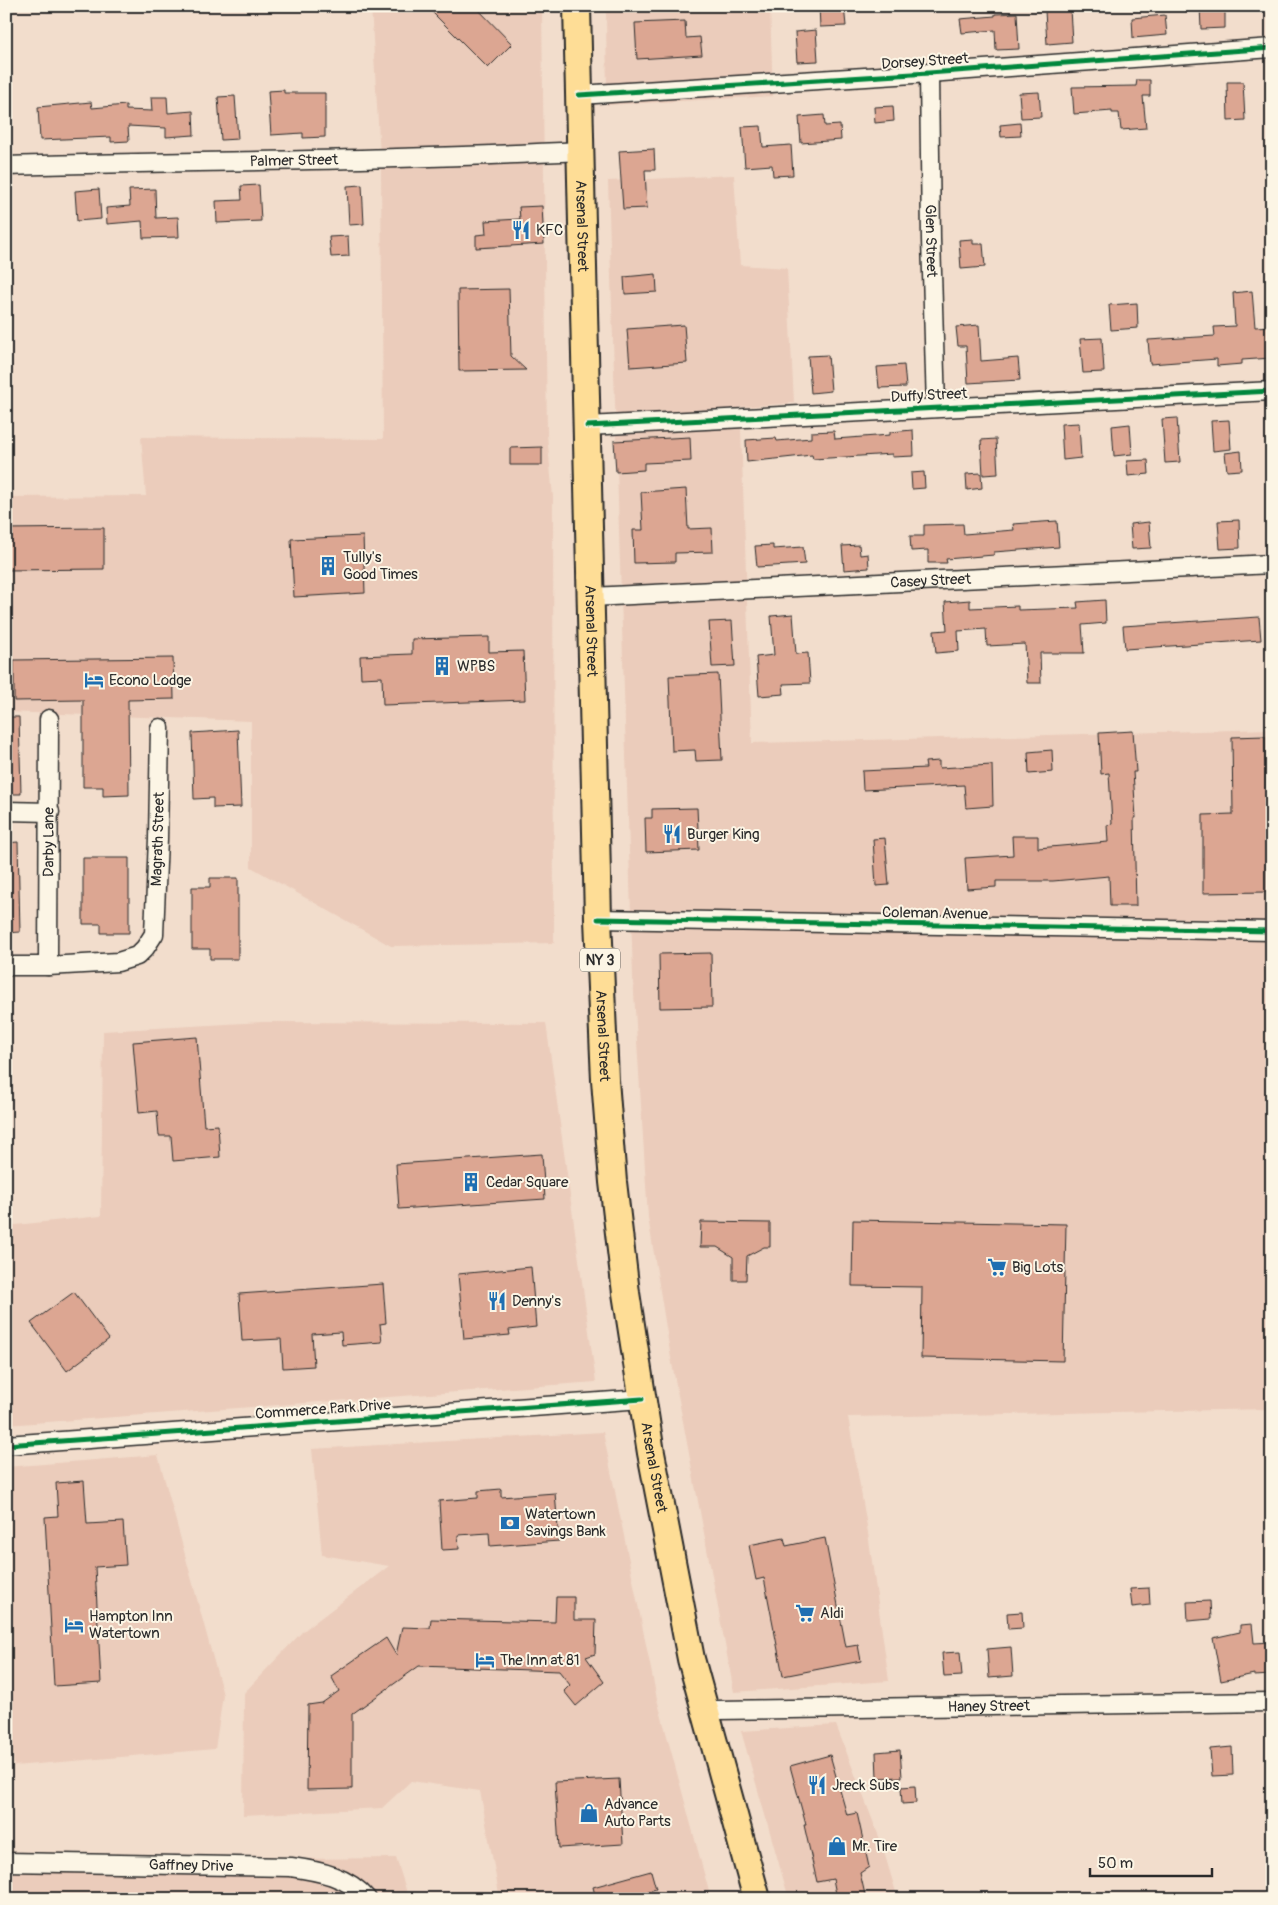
<svg xmlns="http://www.w3.org/2000/svg" width="1278" height="1905" viewBox="0 0 1278 1905" font-family="Pangolin,sans-serif">
<style>
.built{fill:#ebccbb}
.building{fill:#dca692;stroke:#2b2b2b}
.lines{fill:none;stroke-linecap:round;stroke-linejoin:round}
.minor-casing{stroke:#2b2b2b;stroke-width:21}
.highway-casing{stroke:#2b2b2b;stroke-width:30}
.minor{stroke:#fcf5e5;stroke-width:18}
.highway{stroke:#fedd96;stroke-width:26}
.cycleway-casing{stroke:#fcf5e5;stroke-width:8}
.cycleway{stroke:#00873e;stroke-width:5}
.labels{text-anchor:middle;stroke-width:4;stroke-linejoin:round;paint-order:stroke}
.shield{fill:#fcf5e5;stroke:#6a6863;stroke-width:1}
.shield-label{font-size:14px;font-weight:bold;fill:#2b2b2b}
.street-label{font-size:15px;fill:#2b2b2b;stroke:#fcf5e5}
.poi-label{font-size:15px;fill:#2b2b2b;stroke:#fcf5e5;text-anchor:start}
</style>
<rect width="100%" height="100%" fill="#f2ddcc"/>
<filter id="ink" filterUnits="userSpaceOnUse"><feTurbulence type="fractalNoise" baseFrequency=".02" numOctaves="2"/><feDisplacementMap in="SourceGraphic" scale="10" xChannelSelector="R" yChannelSelector="G"/><feConvolveMatrix kernelMatrix="1 2 1 2 8 2 1 2 1" color-interpolation-filters="sRGB"/></filter>
<g filter="url(#ink)">
<g class="built">
<polygon points="371,6 542,6 547,435 553,497 554,943 391,946 251,867 251,721 6,712 6,497 146,496 141,437 383,439 381,172"/>
<polygon points="606,6 770,6 773,96 607,105"/>
<polygon points="734,175 740,265 787,268 794,403 739,407 741,430 752,743 1272,729 1272,1409 848,1417 867,1526 889,1681 734,1692 671,1358 648,1217 633,977 608,181"/>
<polygon points="263,1022 546,1023 596,1382 6,1425 6,1226 101,1216 103,1031"/>
<polygon points="603,1432 657,1699 711,1899 500,1899 480,1791 411,1781 382,1808 243,1815 244,1693 302,1632 389,1566 322,1555 312,1449"/>
<polygon points="158,1455 223,1695 215,1749 14,1766 6,1643 6,1467"/>
<polygon points="836,1725 881,1842 898,1899 789,1899 741,1731"/>
<polygon points="396,1858 409,1899 6,1899 6,1862"/>
</g>
<g class="building">
<polygon points="426,6 475,6 512,44 488,68"/>
<polygon points="819,6 844,6 846,26 820,27"/>
<polygon points="1200,6 1225,6 1225,28 1201,29"/>
<polygon points="1070,9 1072,42 1047,44 1045,11"/>
<polygon points="1017,13 1019,49 996,50 995,30 962,33 960,19 995,16 995,14"/>
<polygon points="1165,15 1167,35 1133,38 1132,18"/>
<polygon points="685,21 686,38 700,37 702,55 637,59 635,23"/>
<polygon points="816,30 818,61 797,62 795,32"/>
<polygon points="1137,80 1150,80 1150,96 1143,96 1146,128 1121,130 1119,113 1112,113 1112,111 1074,114 1072,87 1136,86"/>
<polygon points="1227,82 1243,82 1245,120 1228,121"/>
<polygon points="284,90 284,93 325,93 325,137 303,138 303,133 271,135 268,91"/>
<polygon points="1039,92 1041,117 1021,118 1019,93"/>
<polygon points="235,96 238,139 221,140 218,97"/>
<polygon points="151,97 167,97 168,113 193,111 194,135 166,137 166,128 128,126 129,141 111,142 111,137 40,140 38,107 91,102 92,108 126,105 126,110 152,111"/>
<polygon points="893,106 894,121 875,123 874,107"/>
<polygon points="824,115 825,126 840,125 841,140 801,143 799,117"/>
<polygon points="1020,123 1021,136 1001,137 1000,125"/>
<polygon points="761,126 763,147 791,145 793,175 773,176 772,165 745,167 742,127"/>
<polygon points="654,149 655,170 645,170 647,208 623,209 619,151"/>
<polygon points="259,185 261,221 217,223 216,201 242,200 241,186"/>
<polygon points="362,185 364,224 349,225 347,186"/>
<polygon points="99,189 101,219 77,221 75,191"/>
<polygon points="155,189 156,218 178,217 179,237 143,238 142,221 107,224 106,208 130,206 129,190"/>
<polygon points="542,206 544,244 476,248 476,235 486,234 485,221 520,219 519,207"/>
<polygon points="348,236 349,256 331,257 329,237"/>
<polygon points="973,239 973,244 983,244 985,267 961,269 959,240"/>
<polygon points="656,274 657,292 625,294 624,277"/>
<polygon points="509,289 511,356 526,370 459,371 458,290"/>
<polygon points="1252,291 1255,327 1272,326 1272,358 1242,360 1242,364 1217,366 1217,359 1150,364 1148,340 1215,336 1214,327 1235,326 1233,293"/>
<polygon points="1137,303 1138,328 1111,330 1109,305"/>
<polygon points="684,325 687,363 630,367 627,329"/>
<polygon points="979,325 981,361 1018,358 1020,380 968,383 966,346 958,346 956,327"/>
<polygon points="1102,338 1104,372 1083,373 1080,339"/>
<polygon points="828,355 831,391 811,393 808,356"/>
<polygon points="904,365 906,387 879,388 877,367"/>
<polygon points="1177,418 1180,462 1165,463 1162,419"/>
<polygon points="1229,420 1231,449 1213,451 1211,421"/>
<polygon points="1079,423 1081,458 1063,460 1061,424"/>
<polygon points="1130,424 1132,454 1114,456 1112,426"/>
<polygon points="913,430 914,456 892,457 892,454 813,459 812,455 747,462 746,440 776,438 777,441 811,438 811,432 834,431 835,439 890,435 890,432"/>
<polygon points="690,437 691,461 644,463 644,470 616,472 614,441"/>
<polygon points="996,439 998,474 983,475 981,440"/>
<polygon points="542,447 542,465 510,465 510,448"/>
<polygon points="1241,451 1242,470 1227,471 1225,453"/>
<polygon points="1148,460 1149,474 1128,476 1127,461"/>
<polygon points="924,472 925,488 912,489 911,473"/>
<polygon points="981,473 982,488 967,490 966,474"/>
<polygon points="686,489 688,529 712,528 713,552 675,553 675,562 634,563 633,530 643,530 641,492"/>
<polygon points="1239,520 1240,548 1220,549 1218,521"/>
<polygon points="1057,521 1059,547 994,552 994,555 946,559 947,563 928,563 928,550 911,551 910,536 924,536 924,525 963,524 964,534 1014,530 1013,524"/>
<polygon points="1149,522 1151,548 1132,549 1130,524"/>
<polygon points="104,528 104,569 6,570 6,529"/>
<polygon points="363,536 365,593 294,597 291,539"/>
<polygon points="773,545 773,549 803,547 805,564 757,567 755,546"/>
<polygon points="859,545 860,555 868,554 869,568 844,570 842,546"/>
<polygon points="970,600 970,608 1018,606 1018,610 1078,608 1077,602 1105,600 1106,623 1082,625 1084,653 1040,653 1041,683 1027,683 1025,644 987,646 986,629 958,631 959,651 936,653 934,631 947,630 945,602"/>
<polygon points="793,614 796,654 808,653 810,683 783,684 784,694 759,696 756,657 774,655 771,616"/>
<polygon points="1259,617 1261,640 1125,649 1123,626"/>
<polygon points="732,621 735,666 712,667 709,622"/>
<polygon points="489,637 489,652 523,651 525,700 383,705 382,677 361,678 360,656 412,654 412,639"/>
<polygon points="173,658 174,699 128,700 129,795 103,796 103,787 83,787 83,700 14,701 14,660"/>
<polygon points="718,674 722,760 696,761 695,750 672,751 669,676"/>
<polygon points="6,717 19,717 21,794 6,794"/>
<polygon points="238,730 241,807 213,808 213,798 194,799 192,733"/>
<polygon points="1133,731 1136,772 1133,772 1136,818 1134,818 1136,906 1110,906 1109,876 1053,881 996,881 996,887 967,889 965,858 1013,855 1012,836 1038,836 1038,848 1108,842 1107,825 1112,824 1109,773 1101,774 1099,733"/>
<polygon points="1265,736 1267,892 1203,893 1203,815 1233,814 1232,737"/>
<polygon points="1052,750 1053,772 1029,774 1028,752"/>
<polygon points="939,761 939,768 992,765 993,806 966,808 964,785 863,790 862,771 926,768 925,762"/>
<polygon points="697,808 699,850 646,852 645,818 652,818 652,809"/>
<polygon points="885,838 889,885 876,886 873,839"/>
<polygon points="18,842 20,932 6,933 6,843"/>
<polygon points="83,858 129,858 129,933 101,933 101,924 83,924"/>
<polygon points="210,878 238,878 238,959 210,959 210,949 192,949 192,887 210,887"/>
<polygon points="711,953 712,1007 660,1008 659,954"/>
<polygon points="197,1037 204,1126 218,1125 220,1157 173,1161 171,1136 159,1136 157,1111 139,1113 133,1042"/>
<polygon points="542,1154 545,1199 399,1209 396,1164"/>
<polygon points="853,1220 1066,1224 1063,1361 921,1358 922,1287 852,1286"/>
<polygon points="701,1222 770,1223 770,1247 764,1247 747,1256 746,1280 733,1280 733,1257 717,1247 700,1247"/>
<polygon points="531,1267 536,1327 509,1330 510,1335 464,1339 458,1274"/>
<polygon points="383,1284 386,1323 380,1324 382,1342 342,1345 341,1332 312,1334 314,1366 283,1368 281,1339 242,1341 239,1294"/>
<polygon points="74,1292 109,1339 67,1371 31,1323"/>
<polygon points="84,1481 87,1524 123,1522 126,1565 95,1567 101,1683 54,1686 45,1517 58,1516 56,1483"/>
<polygon points="501,1489 501,1497 555,1493 559,1541 490,1546 489,1533 458,1535 459,1549 442,1550 439,1501 478,1498 478,1491"/>
<polygon points="784,1538 786,1546 825,1538 846,1647 858,1645 861,1661 783,1676 764,1578 756,1580 749,1545"/>
<polygon points="1149,1588 1150,1605 1132,1607 1130,1589"/>
<polygon points="556,1597 574,1597 574,1620 596,1620 595,1654 586,1657 604,1682 576,1706 564,1691 570,1685 559,1671 419,1666 352,1714 352,1789 307,1790 308,1705 322,1703 339,1691 331,1676 386,1638 396,1655 402,1627 430,1628 431,1619 555,1622"/>
<polygon points="1210,1601 1211,1619 1188,1621 1187,1602"/>
<polygon points="1022,1612 1023,1628 1008,1629 1007,1613"/>
<polygon points="1252,1624 1254,1643 1272,1642 1272,1675 1254,1676 1254,1674 1221,1681 1213,1638 1240,1632 1240,1625"/>
<polygon points="1011,1647 1013,1676 989,1678 987,1649"/>
<polygon points="960,1652 962,1676 944,1677 942,1653"/>
<polygon points="1232,1747 1233,1775 1212,1776 1210,1749"/>
<polygon points="900,1750 902,1777 877,1778 876,1752"/>
<polygon points="830,1755 847,1815 857,1813 869,1867 860,1873 866,1899 837,1899 833,1879 817,1882 804,1825 806,1825 790,1766"/>
<polygon points="619,1779 623,1844 559,1848 555,1782"/>
<polygon points="915,1786 916,1803 902,1804 901,1787"/>
<polygon points="651,1871 656,1889 619,1899 596,1899 593,1887"/>
</g>
<g class="lines">
<g class="minor-casing">
<g id="minor">
<path id="s1" d="M929 73 931 239 936 407"/>
<polyline points="579,95 929,73 1272,48"/>
<path id="s2" d="M6 166C197 161 389 161 580 151"/>
<polyline points="587,426 1272,391"/>
<path id="s3" d="M591 597 1272 564"/>
<polyline points="6,811 50,812"/>
<polyline points="598,919 1272,931"/>
<path id="s4" d="M6 966H48L118 962 137 956 145 948 154 934 158 839 160 728"/>
<path id="s5" d="M48 966 49 719"/>
<polyline points="6,1445 642,1399"/>
<path id="s6" d="M705 1712 718 1710 1272 1702"/>
<path id="s7" d="M6 1862 291 1867C319 1871 348 1876 367 1899"/>
</g>
</g>
<g class="highway-casing">
<g id="highway">
<path id="s8" d="M577 6 598 919 605 1080 613 1182 626 1293 651 1453 691 1659 757 1899"/>
</g>
</g>
<use href="#minor" class="minor"/>
<use href="#highway" class="highway"/>
<g class="cycleway-casing">
<g id="cycleway">
<polyline points="579,95 929,73 1272,48"/>
<polyline points="587,426 1272,391"/>
<polyline points="598,919 1272,931"/>
<polyline points="6,1445 642,1399"/>
</g>
</g>
<use href="#cycleway" class="cycleway"/>
</g>
</g>
<defs>
<g id="restaurant-bare" transform="scale(1.5)"><path d="M-5-6h1v4h1v-4h1v4h1v-4h1v5L-1.5 .5V6h-2V.5L-5-1ZM5-6V6H3V1.5H1.5Q1.5-4 5-6Z" fill="#1f6fb2" stroke="#fcf5e5" stroke-width="2.5" paint-order="stroke"/></g>
<g id="building-bare" transform="scale(1.5)"><path d="M-4-6H4V6H1V3H-1V6H-4ZM-2.5-4.3h1.7v1.8h-1.7ZM.8-4.3h1.7v1.8H.8ZM-2.5-1h1.7V.8h-1.7ZM.8-1h1.7V.8H.8Z" fill="#1f6fb2" stroke="#fcf5e5" stroke-width="2.5" paint-order="stroke"/></g>
<g id="hotel-bare" transform="scale(1.5)"><path d="M-6-4.5h1.5V1H6V5H4.5V3h-9V5H-6ZM-4 0a1.8 1.8 0 1 1 3.6 0ZM.5 0V-2.5h3Q6-2.5 6 0Z" fill="#1f6fb2" stroke="#fcf5e5" stroke-width="2.5" paint-order="stroke"/></g>
<g id="supermarket-bare" transform="scale(1.5)"><path d="M-6-5.5h2.5l.6 2H6L4.5 2H-2.5L-4.4-4H-6ZM-1.5 3.2a1.3 1.3 0 1 0 .1 0ZM3 3.2a1.3 1.3 0 1 0 .1 0Z" fill="#1f6fb2" stroke="#fcf5e5" stroke-width="2.5" paint-order="stroke"/></g>
<g id="bank-bare" transform="scale(1.5)"><path d="M-6-4H6V4H-6ZM0-2.3a2.3 2.3 0 1 0 0 4.6a2.3 2.3 0 1 0 0-4.6Z" fill="#1f6fb2" stroke="#fcf5e5" stroke-width="2.5" paint-order="stroke"/></g>
<g id="shop-bare" transform="scale(1.5)"><path d="M-5-2.5h2.3a2.7 3.5 0 0 1 5.4 0H5L5.5 6h-11ZM-1.5-2.5h3a1.5 2.3 0 0 0-3 0Z" fill="#1f6fb2" stroke="#fcf5e5" stroke-width="2.5" paint-order="stroke"/></g>
</defs>
<g fill-rule="evenodd">
<use href="#restaurant-bare" x="521" y="230"/>
<use href="#building-bare" x="328" y="566"/>
<use href="#building-bare" x="442" y="666"/>
<use href="#hotel-bare" x="94" y="680"/>
<use href="#restaurant-bare" x="672" y="834"/>
<use href="#building-bare" x="471" y="1182"/>
<use href="#supermarket-bare" x="997" y="1267"/>
<use href="#restaurant-bare" x="497" y="1301"/>
<use href="#bank-bare" x="510" y="1523"/>
<use href="#supermarket-bare" x="805" y="1613"/>
<use href="#hotel-bare" x="74" y="1625"/>
<use href="#hotel-bare" x="485" y="1660"/>
<use href="#restaurant-bare" x="817" y="1785"/>
<use href="#shop-bare" x="589" y="1813"/>
<use href="#shop-bare" x="837" y="1846"/>
</g>
<g class="labels">
<rect class="shield" x="580" y="948.5" width="40" height="23" rx="4"/>
<g class="shield-label">
<text x="600" y="965">NY 3</text>
</g>
<g class="street-label">
<text transform="translate(925 61) rotate(-4)" y="5">Dorsey Street</text>
<text dy="5" stroke="none"><textPath href="#s2" startOffset="288">Palmer Street</textPath></text>
<text dy="5" stroke="none"><textPath href="#s8" startOffset="220">Arsenal Street</textPath></text>
<text dy="5" stroke="none"><textPath href="#s1" startOffset="168">Glen Street</textPath></text>
<text transform="translate(929 395) rotate(-3)" y="5">Duffy Street</text>
<text dy="5" stroke="none"><textPath href="#s3" startOffset="340">Casey Street</textPath></text>
<text dy="5" stroke="none"><textPath href="#s8" startOffset="625">Arsenal Street</textPath></text>
<text dy="5" stroke="none"><textPath href="#s4" startOffset="255">Magrath Street</textPath></text>
<text dy="5" stroke="none"><textPath href="#s5" startOffset="124">Darby Lane</textPath></text>
<text transform="translate(935 913) rotate(1)" y="5">Coleman Avenue</text>
<text dy="5" stroke="none"><textPath href="#s8" startOffset="1030">Arsenal Street</textPath></text>
<text transform="translate(323 1409) rotate(-4)" y="5">Commerce Park Drive</text>
<text dy="5" stroke="none"><textPath href="#s8" startOffset="1465">Arsenal Street</textPath></text>
<text dy="5" stroke="none"><textPath href="#s6" startOffset="284">Haney Street</textPath></text>
<text dy="5" stroke="none"><textPath href="#s7" startOffset="185">Gaffney Drive</textPath></text>
</g>
<g class="poi-label">
<text x="536" y="235">KFC</text>
<text x="343" y="562">Tully's<tspan x="343" dy="17">Good Times</tspan></text>
<text x="457" y="671">WPBS</text>
<text x="109" y="685">Econo Lodge</text>
<text x="687" y="839">Burger King</text>
<text x="486" y="1187">Cedar Square</text>
<text x="1012" y="1272">Big Lots</text>
<text x="512" y="1306">Denny's</text>
<text x="525" y="1519">Watertown<tspan x="525" dy="17">Savings Bank</tspan></text>
<text x="820" y="1618">Aldi</text>
<text x="89" y="1621">Hampton Inn<tspan x="89" dy="17">Watertown</tspan></text>
<text x="500" y="1665">The Inn at 81</text>
<text x="832" y="1790">Jreck Subs</text>
<text x="604" y="1809">Advance<tspan x="604" dy="17">Auto Parts</tspan></text>
<text x="852" y="1851">Mr. Tire</text>
</g>
</g>
<rect width="1278" height="1905" fill="none" stroke="#fcf5e5" stroke-width="25"/>
<rect x="12" y="12" width="1253" height="1880" fill="none" stroke="#2b2b2b" stroke-width="2" filter="url(#ink)"/>
<path d="M1090 1868v8h122v-8" fill="none" stroke="#2b2b2b" stroke-width="2.5"/>
<text x="1098" y="1868" font-size="15" fill="#2b2b2b" stroke="#fcf5e5" stroke-width="4" paint-order="stroke">50 m</text>
</svg>
